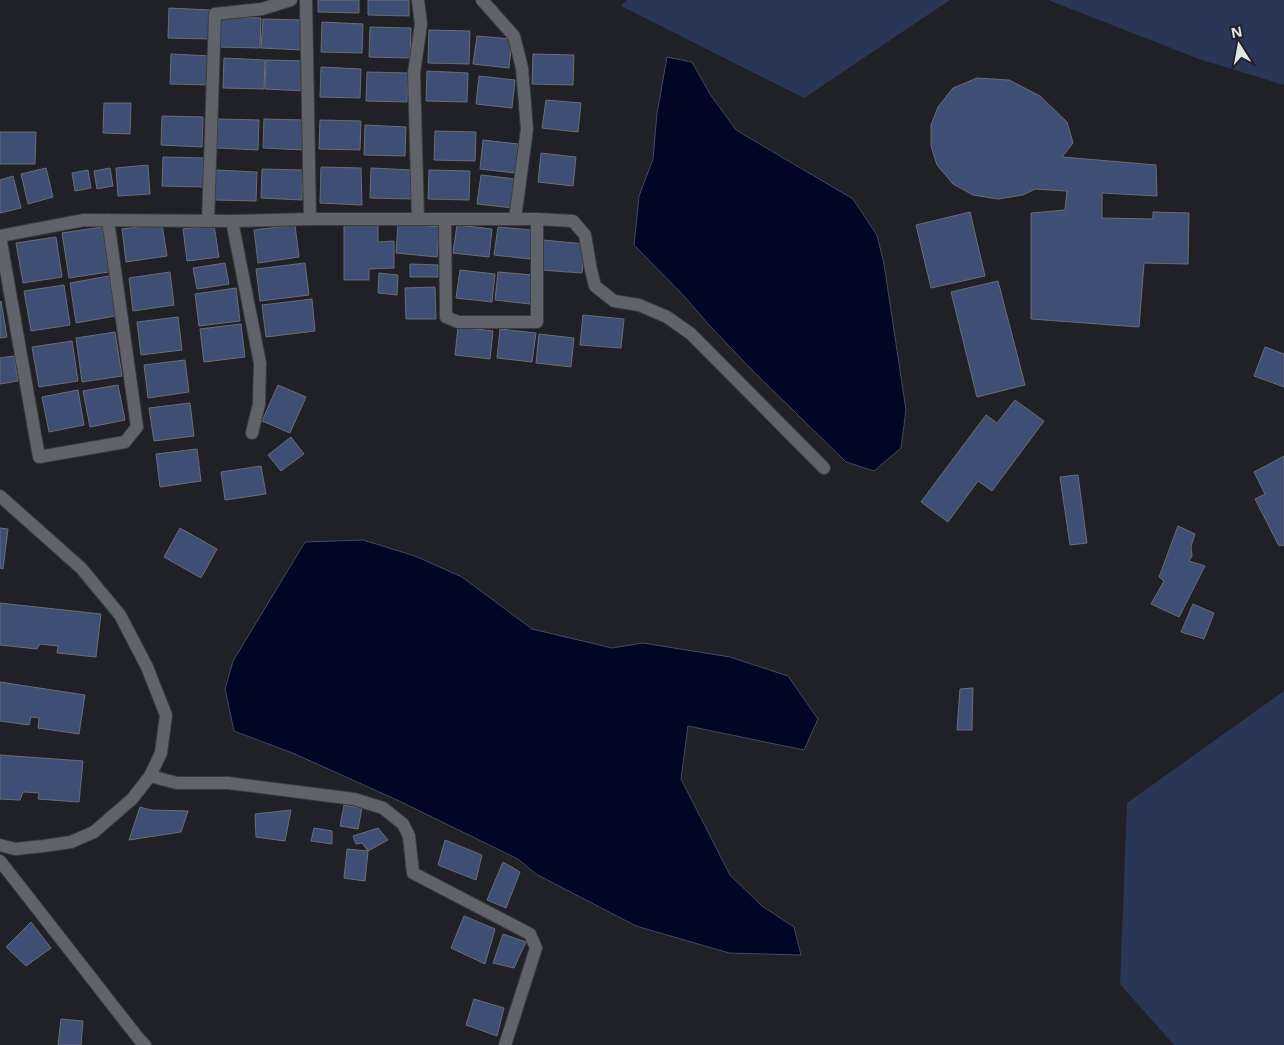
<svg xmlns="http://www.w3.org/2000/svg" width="1284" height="1045" viewBox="0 0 1284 1045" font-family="'Noto Sans',sans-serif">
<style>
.green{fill:#293655}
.water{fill:#020625;stroke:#45485f}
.building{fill:#3f4e74;stroke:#6a6d74}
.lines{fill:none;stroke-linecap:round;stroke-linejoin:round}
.minor-casing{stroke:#393b3f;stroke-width:14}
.minor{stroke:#606369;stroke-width:12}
</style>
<rect width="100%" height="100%" fill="#1f2127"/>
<g class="green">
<polygon points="627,0 950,0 804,98 621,6"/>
<polygon points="1048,0 1284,0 1284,85 1199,59"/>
<polygon points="1284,691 1284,1045 1174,1045 1120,984 1127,803"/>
</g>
<g class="water">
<polygon points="667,57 692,62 710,94 736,130 853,199 877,235 884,264 906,410 901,448 874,471 846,462 751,369 709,325 684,296 634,245 639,196 653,159 657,113"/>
<polygon points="363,540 415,556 462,577 532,629 612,648 643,643 730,657 788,676 818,719 804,750 688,726 681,779 730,875 762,906 794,927 801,955 729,953 636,926 536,874 518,859 397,800 295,754 234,731 225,689 233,661 305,542"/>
</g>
<g class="building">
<polygon points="318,0 359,0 359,13 318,12"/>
<polygon points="368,0 409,0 409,16 368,15"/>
<polygon points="169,8 210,10 209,39 168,38"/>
<polygon points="220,17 261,18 260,48 219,47"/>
<polygon points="263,19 303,20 302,50 261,48"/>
<polygon points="322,22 363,24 362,53 321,52"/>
<polygon points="370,27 411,28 410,58 369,57"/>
<polygon points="429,30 470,31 469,64 428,63"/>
<polygon points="477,36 512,39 509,68 473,64"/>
<polygon points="171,54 212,56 211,85 170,84"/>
<polygon points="533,54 574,55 573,85 532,84"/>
<polygon points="224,58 265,60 264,89 223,88"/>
<polygon points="266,60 307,61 306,91 265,89"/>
<polygon points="321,67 361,69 360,98 320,97"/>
<polygon points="427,71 468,73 467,102 426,101"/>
<polygon points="367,72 408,73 407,102 366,101"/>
<polygon points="479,76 515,80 512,108 476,104"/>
<polygon points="977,78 1009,80 1040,96 1067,122 1073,143 1062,157 1156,165 1157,196 1102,193 1102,218 1153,219 1153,212 1189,213 1188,264 1144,263 1139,327 1031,319 1031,213 1065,210 1067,191 1035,189 1023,195 998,199 973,195 953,184 937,165 931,146 931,125 938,107 953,88"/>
<polygon points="546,100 581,103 578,132 542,128"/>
<polygon points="104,103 131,103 130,134 103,133"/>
<polygon points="162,116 203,117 202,147 161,145"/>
<polygon points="218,119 259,120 258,150 217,148"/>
<polygon points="264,119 305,120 304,150 263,148"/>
<polygon points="320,120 361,121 360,150 319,149"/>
<polygon points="365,125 406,127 405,156 364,155"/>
<polygon points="435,131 476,132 475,161 434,160"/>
<polygon points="0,132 36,132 35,164 0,164"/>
<polygon points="483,140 518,144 515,173 480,169"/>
<polygon points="541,153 576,157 573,186 538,182"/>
<polygon points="163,157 204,158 203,187 162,186"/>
<polygon points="148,165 150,194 118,196 116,168"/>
<polygon points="321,167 361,168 362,205 320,203"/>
<polygon points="46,168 53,197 28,204 21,174"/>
<polygon points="110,168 113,186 97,189 94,171"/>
<polygon points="371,168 412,170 411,199 370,198"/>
<polygon points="262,169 303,170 302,200 261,198"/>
<polygon points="88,170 91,188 75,191 72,173"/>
<polygon points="216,170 257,172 256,201 215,200"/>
<polygon points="429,170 470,171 469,200 428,199"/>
<polygon points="481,175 516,179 513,208 477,204"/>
<polygon points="13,176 21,208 0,213 0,180"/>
<polygon points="970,212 985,276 931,288 916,225"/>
<polygon points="398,223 440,227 437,257 396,253"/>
<polygon points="162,224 167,256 126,262 122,229"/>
<polygon points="214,225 219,257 187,261 183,229"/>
<polygon points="295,225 299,257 258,263 254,230"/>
<polygon points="344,225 378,225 378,242 394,241 394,268 369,269 369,280 344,280"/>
<polygon points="457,225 492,229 489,257 453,253"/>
<polygon points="102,227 109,272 69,278 62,233"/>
<polygon points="498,227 533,230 530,259 494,255"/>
<polygon points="56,237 62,277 23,283 16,243"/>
<polygon points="543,240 585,244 582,273 541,270"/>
<polygon points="225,263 229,284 197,289 193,268"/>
<polygon points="305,263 309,295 260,301 256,269"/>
<polygon points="410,264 438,265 438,277 410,277"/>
<polygon points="460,270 495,274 492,302 456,298"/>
<polygon points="170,272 174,305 133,311 129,278"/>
<polygon points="498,272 533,275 530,304 495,300"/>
<polygon points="379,273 398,275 397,295 378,293"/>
<polygon points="109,276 115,316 76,323 70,283"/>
<polygon points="998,281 1025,385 977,397 951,292"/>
<polygon points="64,285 70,325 31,331 24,291"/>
<polygon points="435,287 436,319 406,319 405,288"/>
<polygon points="236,288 240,321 199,326 195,294"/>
<polygon points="312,299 315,331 266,337 262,305"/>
<polygon points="1,301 7,337 0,338 0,302"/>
<polygon points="583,315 624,319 621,348 580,345"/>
<polygon points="178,317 182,350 141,355 137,322"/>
<polygon points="241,324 245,357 204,362 200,329"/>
<polygon points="458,327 493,331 490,359 455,355"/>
<polygon points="500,329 536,333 532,362 497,358"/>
<polygon points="115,332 122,376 82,382 76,338"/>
<polygon points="539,334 574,338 571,367 536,363"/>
<polygon points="72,341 78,381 39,387 32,347"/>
<polygon points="1265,347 1284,354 1284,387 1254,376"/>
<polygon points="14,356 18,381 0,384 0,358"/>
<polygon points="185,360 189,392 148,398 144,365"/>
<polygon points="118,385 125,420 90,427 83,391"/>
<polygon points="278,385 306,397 290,433 262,421"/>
<polygon points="78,390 84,425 49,432 42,397"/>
<polygon points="1015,400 1044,421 992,491 978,481 948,522 921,502 986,415 997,423"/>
<polygon points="190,403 194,436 154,441 149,408"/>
<polygon points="291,437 304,454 281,471 268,455"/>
<polygon points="197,449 201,481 160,487 156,454"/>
<polygon points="1284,456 1284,545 1279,546 1255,499 1265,494 1254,472"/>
<polygon points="261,466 266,494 225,500 221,472"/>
<polygon points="1078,475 1087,543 1070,545 1060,477"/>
<polygon points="1178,526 1195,534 1191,546 1192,556 1189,561 1205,566 1179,617 1151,604 1164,581 1159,577"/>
<polygon points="0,528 8,529 3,569 0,568"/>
<polygon points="180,528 217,549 201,578 164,557"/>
<polygon points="0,603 101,614 96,657 57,653 58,646 40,644 37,649 0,645"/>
<polygon points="1193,604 1214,613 1204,639 1181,632"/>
<polygon points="0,682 85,695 79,734 38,728 39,718 31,717 29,725 0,721"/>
<polygon points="973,688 972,730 957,730 960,689"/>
<polygon points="0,755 83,761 79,802 38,799 39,793 23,792 20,800 0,799"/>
<polygon points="344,805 362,808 358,829 340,826"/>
<polygon points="140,807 151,810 188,811 181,832 129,840"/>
<polygon points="291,810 285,841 256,837 255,814"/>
<polygon points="314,828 332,831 332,844 311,841"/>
<polygon points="378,828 388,840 368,851 362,843 356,844 353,836"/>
<polygon points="445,840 482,855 476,880 438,865"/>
<polygon points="347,849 368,851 365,881 344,878"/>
<polygon points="503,862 520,872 506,908 487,900"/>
<polygon points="464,916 495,929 485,964 451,948"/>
<polygon points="31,922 51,948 26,966 6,947"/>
<polygon points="503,934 526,942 514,968 493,963"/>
<polygon points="474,999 504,1008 497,1036 466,1025"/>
<polygon points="61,1019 83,1021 81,1045 58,1045"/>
</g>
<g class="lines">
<g class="minor-casing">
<g id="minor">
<polyline points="306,0 310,219"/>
<polyline points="418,0 421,24 414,73 418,219"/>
<polyline points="482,0 514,36 522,68 527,129 515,219"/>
<polyline points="445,219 446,317 458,322 537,322 537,219"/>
<polyline points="208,221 215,14 262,9 291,0"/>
<polyline points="232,221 260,363 259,404 252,433"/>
<polyline points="0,236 84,220 232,221 310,219 537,219 573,221 585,235 591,270 595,286 614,301 639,305 667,317 691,334 824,468"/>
<polyline points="0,236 39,457 125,442 137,427 108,220"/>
<polyline points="0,496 81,568 120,615 147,667 166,715 161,753 150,776 132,799 94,832 71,842 44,846 15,849 0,845"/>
<polyline points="150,776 177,783 228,783 354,799 383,808 403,824 409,836 413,873 530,934 536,948 505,1045"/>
<polyline points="0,861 139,1039 145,1045"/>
</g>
</g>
<use href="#minor" class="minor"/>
</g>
<g transform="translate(1239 45) rotate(349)" stroke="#1f2127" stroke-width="4" paint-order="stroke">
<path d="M0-4L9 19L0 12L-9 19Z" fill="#e2e3e7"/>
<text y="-8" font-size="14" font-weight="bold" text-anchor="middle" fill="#e2e3e7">N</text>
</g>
</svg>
